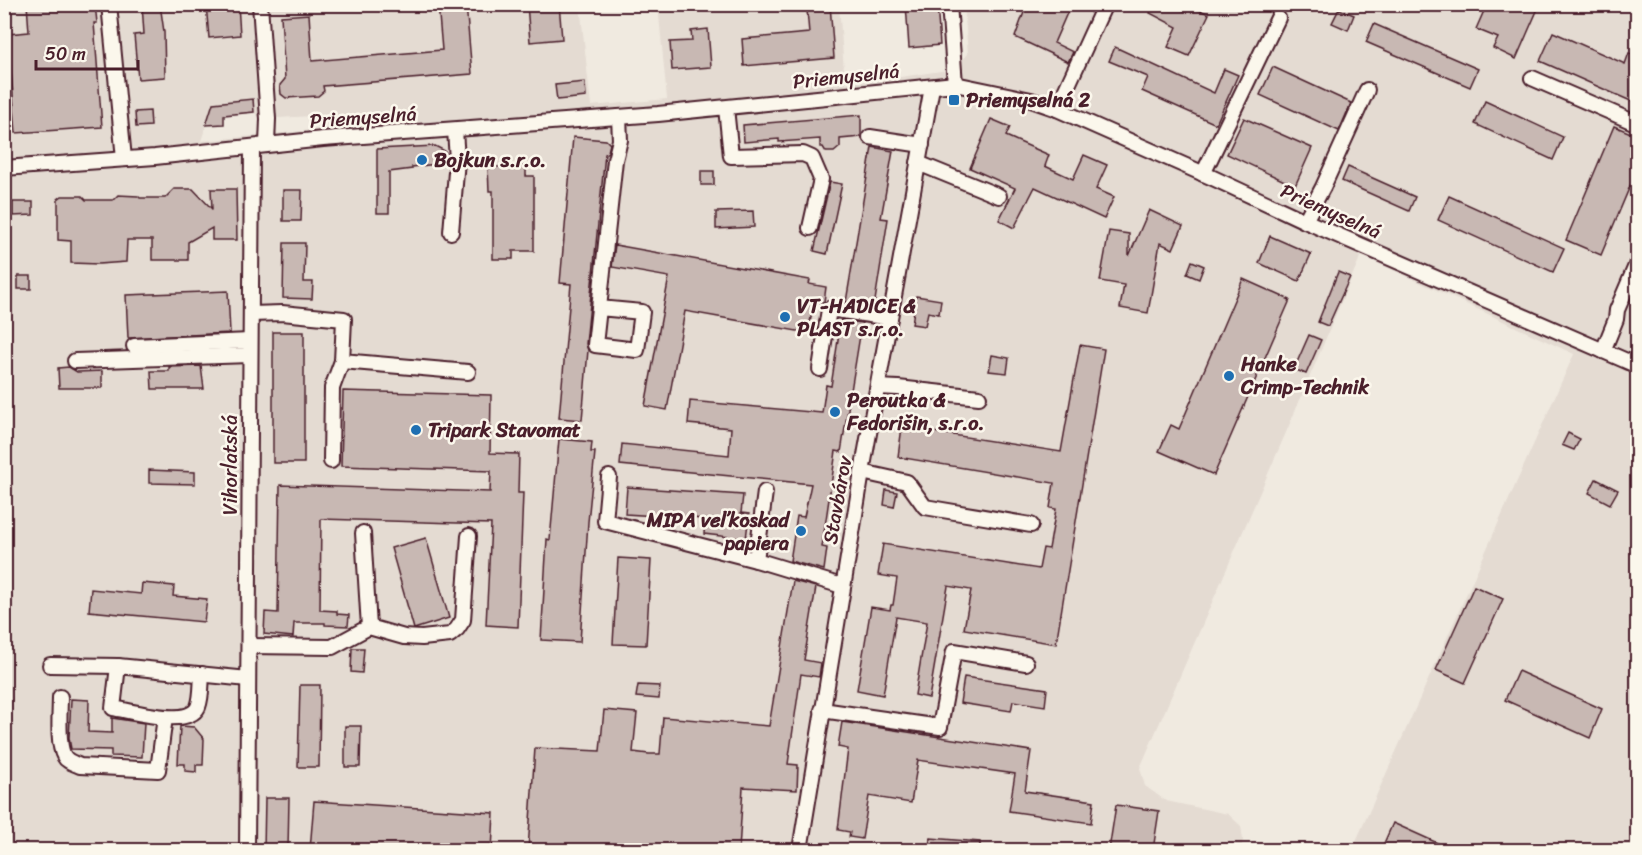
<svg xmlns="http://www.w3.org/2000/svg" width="1642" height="855" viewBox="0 0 1642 855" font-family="Sriracha,sans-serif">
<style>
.built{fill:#e4dbd2;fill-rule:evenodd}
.building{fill:#c8b8b3;stroke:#4a1f2b;stroke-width:1.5}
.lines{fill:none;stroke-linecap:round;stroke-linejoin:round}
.minor-casing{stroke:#4a1f2b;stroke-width:18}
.minor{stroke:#fbf7ec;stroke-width:14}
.poi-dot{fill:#1f6fb2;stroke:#fbf7ec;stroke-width:2}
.labels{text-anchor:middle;stroke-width:5;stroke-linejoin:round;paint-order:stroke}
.street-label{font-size:20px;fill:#4a1f2b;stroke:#fbf7ec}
.poi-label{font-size:20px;font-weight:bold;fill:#4a1f2b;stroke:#fbf7ec;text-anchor:start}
</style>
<rect width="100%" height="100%" fill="#f0eae0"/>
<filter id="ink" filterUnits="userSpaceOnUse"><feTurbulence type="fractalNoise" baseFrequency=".0167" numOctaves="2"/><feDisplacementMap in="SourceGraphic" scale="12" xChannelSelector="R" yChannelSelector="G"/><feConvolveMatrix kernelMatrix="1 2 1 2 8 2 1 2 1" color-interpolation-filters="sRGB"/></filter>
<g filter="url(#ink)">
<path class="built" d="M5 5H580L591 106 667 99 658 5H839L845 83 881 80 954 69 968 54 964 5H1637V850H1352L1574 354 1361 255 1291 421 1140 768 1145 786 1166 801 1228 814 1241 826 1243 840 1241 850H5ZM254 112 261 119 312 116 325 129 201 141 206 126 224 124V115Z"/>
<g class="building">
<polygon points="27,4 95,4 97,23 94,23 102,127 16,133 8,34 29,32"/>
<polygon points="142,4 160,4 164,32 165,77 138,79 134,35 144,34"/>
<polygon points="206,4 238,4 240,35 209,38"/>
<polygon points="438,4 466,4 472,74 323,86 324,91 318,96 286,98 281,94 280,85 285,79 281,16 309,14 312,61 442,50"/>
<polygon points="527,4 559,4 562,39 530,42"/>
<polygon points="811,4 830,4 834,58 744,66 742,39 809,33 807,10 812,10"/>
<polygon points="906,4 937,4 940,45 909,48"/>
<polygon points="1027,4 1071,4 1054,43 1073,52 1068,62 1015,37"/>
<polygon points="1154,4 1171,4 1184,11 1187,5 1209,14 1189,56 1168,47 1177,27 1150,13"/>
<polygon points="1487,4 1540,4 1516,59 1493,48 1498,38 1476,29"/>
<polygon points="1339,9 1354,15 1348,30 1332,23"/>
<polygon points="1374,24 1478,69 1470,87 1366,42"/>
<polygon points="708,29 711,67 672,70 670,42 692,41 691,31"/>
<polygon points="1553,32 1625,64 1629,53 1638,57 1638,92 1633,102 1540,61"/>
<polygon points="1115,47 1214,93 1224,69 1238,75 1216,124 1142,91 1148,77 1109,61"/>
<polygon points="1273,67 1351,103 1339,131 1260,95"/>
<polygon points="585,82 586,97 557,100 555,85"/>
<polygon points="253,99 254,112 224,115 224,124 206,125 213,103"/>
<polygon points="1485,101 1563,137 1553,160 1475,124"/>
<polygon points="150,111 151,126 136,127 135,112"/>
<polygon points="861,115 861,137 840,139 840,147 834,152 826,152 823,147 820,147 820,139 779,142 779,139 744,142 743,125"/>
<polygon points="1244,118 1312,148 1295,186 1227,154"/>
<polygon points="991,119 1010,127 1006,136 1049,155 1045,166 1073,179 1084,155 1107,165 1096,189 1114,197 1104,219 1035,187 1014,228 999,220 1015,188 970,168"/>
<polygon points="1614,126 1638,136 1638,167 1601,255 1566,240"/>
<polygon points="573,137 606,140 610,144 608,152 605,154 586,344 588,350 582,420 559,418 571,284 560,283"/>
<polygon points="435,146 445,151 447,155 445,163 412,167 412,169 389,172 389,213 377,213 377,149"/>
<polygon points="872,147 893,151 881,218 888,219 874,307 846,302"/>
<polygon points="526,166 526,176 534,176 534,251 513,251 513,259 493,259 493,191 489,191 488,167"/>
<polygon points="1348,167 1415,197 1409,211 1342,181"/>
<rect x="701" y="171" width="13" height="14"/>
<polygon points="830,182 842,184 827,254 814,251"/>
<polygon points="174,189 193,189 212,209 211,189 236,189 237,240 212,240 212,228 188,242 188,260 152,260 152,240 127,240 126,262 99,264 71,263 71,241 58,240 58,199 62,196 82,196 86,200 113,200 118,195 138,196 140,198 165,198"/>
<polygon points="283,190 302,190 301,221 283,221"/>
<polygon points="1449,196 1564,248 1553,272 1438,220"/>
<polygon points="13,202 33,202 33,215 13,216"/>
<polygon points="1149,210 1183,226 1173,249 1160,243 1148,313 1120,308 1124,285 1100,281 1109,231 1129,234 1129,256"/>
<polygon points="753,211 754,227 716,229 716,212"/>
<polygon points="1270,236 1311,254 1299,281 1259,263"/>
<polygon points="284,243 305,243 304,282 313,282 312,299 283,298"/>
<polygon points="615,245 810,280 809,284 826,287 824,302 814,302 808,333 685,311 667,410 645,406 669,277 612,267"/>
<polygon points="1192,261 1204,266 1199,279 1187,274"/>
<polygon points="1338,272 1350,277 1328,326 1318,322"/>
<rect x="18" y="276" width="13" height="13"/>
<polygon points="1243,279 1290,300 1214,475 1159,451 1171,425 1179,429"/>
<polygon points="228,291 230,333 128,338 126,295"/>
<polygon points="916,296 941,300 939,314 928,312 925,326 912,324"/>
<polygon points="841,320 862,323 841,452 836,451 822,547 827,548 824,570 790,561 797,516 804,517 811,484 620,465 622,444 729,455 731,428 688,424 690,401 822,413 826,385 831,386"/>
<rect x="273" y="332" width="31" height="131"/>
<polygon points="1309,335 1321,340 1306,374 1294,369"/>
<polygon points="1080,345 1104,349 1056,644 964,629 971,590 948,586 929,698 915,695 927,622 896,617 883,695 857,690 871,607 890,610 891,605 893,605 897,578 878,575 883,544 1039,569 1043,548 1049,549 1056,509 1050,508 1054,483 898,457 902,427 1061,452"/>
<polygon points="992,355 1009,358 1007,373 989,371"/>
<polygon points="201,366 204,389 152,389 151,371 169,371 169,367"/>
<polygon points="69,367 77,372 102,371 102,388 59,388 58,368"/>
<polygon points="343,391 491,395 490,453 519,454 518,493 523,493 518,627 486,625 491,524 321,519 320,610 337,611 337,614 349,615 348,626 325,625 325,623 294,623 293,637 264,634 265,612 278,613 280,485 490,492 491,471 341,466"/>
<polygon points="1568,433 1580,439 1574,450 1562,445"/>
<polygon points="559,439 592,442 591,452 595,452 588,522 580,642 541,640 547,539 550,540"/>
<polygon points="149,470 195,472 195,484 149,483"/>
<polygon points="1596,479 1618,490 1610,504 1589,493"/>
<polygon points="627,487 743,495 741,513 749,514 746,539 704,534 705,519 625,514"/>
<polygon points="886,490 897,492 894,507 884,505"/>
<polygon points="426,538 449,618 414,629 391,548"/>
<polygon points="618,558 651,560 646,645 613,644"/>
<polygon points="793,581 816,587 804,660 821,663 819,677 801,674 788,764 798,765 797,790 743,787 739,850 528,850 535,748 600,751 604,710 637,713 633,752 649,754 660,754 663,717 769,726"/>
<polygon points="142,583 174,586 173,596 207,599 204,622 89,611 91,589 141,594"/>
<polygon points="1474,586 1503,599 1465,683 1436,670"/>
<polygon points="352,648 364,648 362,673 351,672"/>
<polygon points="1518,671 1602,709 1590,738 1505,700"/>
<polygon points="964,677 1047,689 1045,706 1013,701 1011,711 960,703"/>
<polygon points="300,685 320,685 319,767 298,767"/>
<polygon points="638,685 660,686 659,699 636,697"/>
<polygon points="71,699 89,700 88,732 112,733 112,718 144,723 142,757 111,756 111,750 71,749 69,738"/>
<polygon points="842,722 1031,751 1025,791 1094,801 1091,823 1009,811 1015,774 918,760 911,803 869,796 862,839 849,837 850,832 838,830 848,749 838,747"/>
<polygon points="180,726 194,727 204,739 203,765 196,765 196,772 185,771 185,764 178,764"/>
<polygon points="345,726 361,726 360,767 345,767"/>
<polygon points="265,798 289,798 288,850 264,850"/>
<polygon points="314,801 494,813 492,850 379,850 331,847 331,850 310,850"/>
<polygon points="1116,805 1159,811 1153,850 1109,850"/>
<polygon points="1393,823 1453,850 1381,850"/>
<polygon points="930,838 980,842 980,850 929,849"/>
</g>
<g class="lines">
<g class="minor-casing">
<g id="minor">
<polyline points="109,4 124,159"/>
<polyline points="260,4 268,119 267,144"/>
<polyline points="949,4 955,84"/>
<polyline points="1532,78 1638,124"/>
<polyline points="726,108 731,156 803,154 812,158 821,179 810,228"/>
<polyline points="1057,109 1105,4"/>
<polyline points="870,137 922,145"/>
<polyline points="918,163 999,196"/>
<polyline points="4,168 155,157 323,139 658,114 955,84 1031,100 1057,109 1213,178 1305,221 1638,366"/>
<polyline points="1203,174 1278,18"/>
<polyline points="1305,221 1323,187 1367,90"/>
<polyline points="451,232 457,160 455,130"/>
<polyline points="599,308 642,312 637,350 595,345 615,160 620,140 619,117"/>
<polyline points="251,314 282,313 344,319 342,361 468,372"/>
<polyline points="134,346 250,341"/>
<polyline points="1603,351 1616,319 1617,310 1638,261"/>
<polyline points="75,361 250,355"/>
<polyline points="820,369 829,309 890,318"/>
<polyline points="878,387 898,388 979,397"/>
<polyline points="331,461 332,388 342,361"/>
<polyline points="862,472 907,482 925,507 1031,525"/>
<polyline points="609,477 605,521 756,560 842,586"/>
<polyline points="363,533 369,627"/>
<polyline points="756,560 765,492"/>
<polyline points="249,646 332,647 369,627 404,637 422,638 450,635 457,629 463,620 469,536"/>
<polyline points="50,665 118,666 248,679"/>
<path d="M118 666 113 708C132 711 188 728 198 707 202 697 201 684 202 674"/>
<path d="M60 697C60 711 57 744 64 756 67 762 74 763 80 766L158 770 165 717"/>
<polyline points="822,710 940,727 954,651 1026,663"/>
<polyline points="247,850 252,147"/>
<polyline points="800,850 862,472 932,87"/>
</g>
</g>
<use href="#minor" class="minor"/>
</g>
</g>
<g class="poi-dot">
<rect x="948" y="94" width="12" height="12" rx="3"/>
<circle cx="422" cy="160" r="6"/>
<circle cx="785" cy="317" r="6"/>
<circle cx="1229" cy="376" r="6"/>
<circle cx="835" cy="412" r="6"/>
<circle cx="416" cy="430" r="6"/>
<circle cx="801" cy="531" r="6"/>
</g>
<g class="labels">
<g class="street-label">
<text transform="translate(846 76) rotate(-6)" y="7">Priemyselná</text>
<text transform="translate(363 117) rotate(-4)" y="7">Priemyselná</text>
<text transform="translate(1331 211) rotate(24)" y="7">Priemyselná</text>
<text transform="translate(230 465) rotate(-90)" y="7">Vihorlatská</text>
<text transform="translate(837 500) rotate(-80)" y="7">Stavbárov</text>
</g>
<g class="poi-label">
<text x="966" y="107">Priemyselná 2</text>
<text x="434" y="167">Bojkun s.r.o.</text>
<text x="797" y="313">VT-HADICE &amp;<tspan x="797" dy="23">PLAST s.r.o.</tspan></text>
<text x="1241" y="371">Hanke<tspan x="1241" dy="23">Crimp-Technik</tspan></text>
<text x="847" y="407">Peroutka &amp;<tspan x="847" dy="23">Fedorišin, s.r.o.</tspan></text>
<text x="428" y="437">Tripark Stavomat</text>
<text x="789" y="527" text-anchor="end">MIPA veľkoskad<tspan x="789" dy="23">papiera</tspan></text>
</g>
</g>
<rect width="1642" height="855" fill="none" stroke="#fbf7ec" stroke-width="24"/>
<rect x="12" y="12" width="1618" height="831" fill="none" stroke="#4a1f2b" stroke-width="2" filter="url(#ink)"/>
<path d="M36 60v9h102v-9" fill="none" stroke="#4a1f2b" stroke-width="3"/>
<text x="45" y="60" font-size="18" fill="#4a1f2b" stroke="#fbf7ec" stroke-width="4.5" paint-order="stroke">50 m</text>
</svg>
